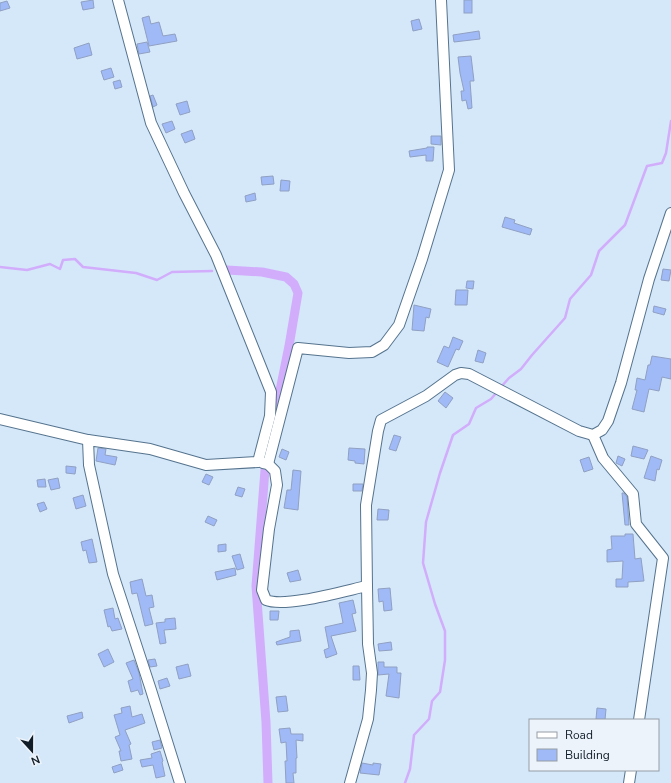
<svg xmlns="http://www.w3.org/2000/svg" width="671" height="783" viewBox="0 0 671 783" font-family="'Nunito Sans',sans-serif">
<style>
.lines{fill:none;stroke-linecap:round;stroke-linejoin:round}
.stream{stroke:#d2adfb;stroke-width:2.5}
.canal{stroke:#d2adfb;stroke-width:9}
.building{fill:#9fbaf6;stroke:#90a0c2}
.street-casing{stroke:#55738d;stroke-width:12}
.street{stroke:#fff;stroke-width:10}
</style>
<rect width="100%" height="100%" fill="#d5e8fa"/>
<g class="lines">
<g class="stream">
<polyline points="0,267 27,270 50,264 60,269 63,260 75,259 83,267 136,273 157,280 172,272 212,271"/>
<polyline points="501,387 509,378 521,369 532,355 565,318 570,299 591,275 599,251 625,225 647,166 662,163 666,153 671,121"/>
<polyline points="405,783 410,769 414,735 429,719 432,701 440,692 445,660 445,631 435,604 423,563 426,522 440,473 453,435 469,424 476,408 491,399 497,392"/>
</g>
<g class="canal">
<polyline points="227,270 262,272 286,277 294,284 298,293 289,346 271,435"/>
<polyline points="266,457 256,586 266,722 268,783"/>
</g>
</g>
<g class="building">
<polygon points="93,0 94,8 83,10 81,2"/>
<rect x="464" y="0" width="8" height="13"/>
<polygon points="7,1 10,8 0,11 0,3"/>
<polygon points="149,16 151,24 159,22 163,36 175,34 177,41 149,46 142,18"/>
<polygon points="419,19 422,29 413,31 411,21"/>
<polygon points="479,31 480,39 454,42 453,35"/>
<polygon points="147,42 150,52 139,54 137,44"/>
<polygon points="89,43 92,55 77,59 74,48"/>
<polygon points="471,56 474,81 470,81 472,108 468,109 466,100 462,101 461,91 464,91 460,73 458,57"/>
<polygon points="111,68 114,77 104,80 101,71"/>
<polygon points="120,80 122,87 115,89 113,82"/>
<polygon points="153,95 157,105 153,107 150,96"/>
<polygon points="187,101 190,112 180,115 176,104"/>
<polygon points="172,121 175,129 166,133 162,124"/>
<polygon points="192,130 195,139 185,143 181,134"/>
<polygon points="431,136 441,136 441,145 431,144"/>
<polygon points="427,147 434,147 433,161 426,161 426,155 410,157 409,151 427,148"/>
<polygon points="273,176 274,184 262,185 261,177"/>
<polygon points="281,180 290,181 289,191 280,191"/>
<polygon points="255,193 256,200 246,202 245,196"/>
<polygon points="505,217 515,220 514,223 532,229 530,235 502,227"/>
<polygon points="663,269 671,270 669,281 661,280"/>
<polygon points="467,281 474,281 473,289 466,288"/>
<polygon points="456,290 468,290 467,305 455,305"/>
<polygon points="414,305 431,309 429,318 426,317 424,331 412,330"/>
<polygon points="654,306 666,309 664,315 653,312"/>
<polygon points="453,337 463,341 459,350 456,349 448,367 437,362 444,346 449,348"/>
<polygon points="478,350 486,353 483,363 475,361"/>
<polygon points="652,356 671,359 671,379 662,377 659,391 649,389 644,412 632,409 637,390 635,390 637,378 645,380 648,365 650,365"/>
<polygon points="445,392 453,398 446,408 438,401"/>
<polygon points="394,435 401,437 396,451 389,449"/>
<polygon points="633,446 648,450 644,459 631,456"/>
<polygon points="98,448 106,449 105,455 117,457 115,465 96,461"/>
<polygon points="349,448 365,449 364,464 355,463 355,461 348,460"/>
<polygon points="282,449 289,452 286,460 279,457"/>
<polygon points="618,456 625,459 622,466 616,463"/>
<polygon points="651,456 662,460 659,470 657,469 655,481 644,478"/>
<polygon points="589,457 593,469 584,472 580,460"/>
<polygon points="66,466 76,467 75,474 66,473"/>
<polygon points="293,470 301,471 298,510 284,508 287,490 291,490"/>
<polygon points="206,474 213,477 209,485 202,482"/>
<polygon points="58,478 60,488 51,490 48,480"/>
<polygon points="45,479 46,487 38,487 37,480"/>
<polygon points="353,484 363,484 362,491 353,491"/>
<polygon points="238,487 245,489 242,497 235,495"/>
<polygon points="622,493 624,493 627,497 629,525 625,525"/>
<polygon points="83,495 86,506 76,509 73,498"/>
<polygon points="44,502 47,509 40,512 37,504"/>
<polygon points="378,509 389,510 388,520 377,520"/>
<polygon points="208,516 217,520 214,526 205,522"/>
<polygon points="625,534 633,534 635,559 641,558 644,581 628,582 628,587 616,587 616,579 622,579 623,561 607,562 607,550 612,549 611,536 625,536"/>
<polygon points="92,539 97,562 89,563 86,550 83,551 81,542"/>
<polygon points="226,544 226,551 218,552 218,545"/>
<polygon points="240,554 244,568 237,570 232,556"/>
<polygon points="235,568 236,575 217,580 215,572"/>
<polygon points="298,570 301,580 290,582 287,573"/>
<polygon points="142,579 146,596 152,595 154,607 149,608 153,624 145,626 137,593 132,594 130,582"/>
<polygon points="390,588 392,610 384,611 383,601 379,602 378,589"/>
<polygon points="353,600 356,613 352,614 356,631 331,636 337,654 326,658 324,650 329,648 325,627 343,623 339,603"/>
<polygon points="113,608 115,619 118,618 122,629 112,631 110,626 108,627 104,610"/>
<polygon points="270,611 279,611 278,620 270,620"/>
<polygon points="175,618 176,629 164,630 166,643 160,644 156,623 165,622 165,619"/>
<polygon points="299,630 301,641 277,645 276,642 290,637 290,631"/>
<polygon points="391,642 392,650 379,651 378,644"/>
<polygon points="108,649 114,662 104,667 98,654"/>
<polygon points="155,659 157,666 150,667 148,660"/>
<polygon points="134,660 139,673 143,694 140,695 138,690 131,692 128,681 133,679 126,663"/>
<polygon points="378,662 384,662 384,667 397,667 397,673 401,673 399,698 386,696 389,674 378,675"/>
<polygon points="188,664 191,676 179,679 176,667"/>
<polygon points="353,666 359,666 360,680 353,680"/>
<polygon points="167,678 170,686 160,689 158,681"/>
<polygon points="286,696 288,711 278,712 276,697"/>
<polygon points="130,706 132,717 142,714 145,723 125,730 131,744 129,745 132,759 121,761 119,751 121,751 115,737 120,735 114,715 122,713 121,708"/>
<polygon points="597,708 606,709 605,720 596,719"/>
<polygon points="82,712 83,718 69,723 67,716"/>
<polygon points="290,728 291,734 303,734 303,741 296,740 297,758 296,758 296,773 293,773 294,783 286,783 285,761 287,761 286,742 281,743 279,729"/>
<polygon points="160,740 162,748 154,750 152,742"/>
<polygon points="160,751 163,761 162,762 165,776 156,778 153,765 142,767 140,760 152,758 151,754"/>
<polygon points="362,763 373,765 373,763 381,764 379,775 360,773"/>
<polygon points="121,764 123,770 114,773 112,767"/>
</g>
<g class="lines">
<g class="street-casing">
<g id="street">
<polyline points="118,0 151,123 184,193 216,255 271,392 270,416 258,462 206,465 150,449 88,440 89,465 113,574 151,690 180,783"/>
<polyline points="0,419 88,440"/>
<polyline points="593,435 603,458 633,494 636,524 663,558 639,720"/>
<path d="M263 463 268 464 275 471 277 485 269 529 262 590 266 600C285 608 344 591 367 586L368 644 372 673 371 690 368 719 350 783"/>
<polyline points="268,464 298,348 349,353 372,352 384,345 399,325 422,259 449,170 441,0"/>
<polyline points="367,586 366,505 378,431 381,420 426,396 455,375 461,373 469,374 579,431 593,435 602,430 608,421 621,383 649,279 671,213"/>
<polyline points="629,783 631,770"/>
</g>
</g>
<use href="#street" class="street"/>
</g>
<rect x="529" y="719" width="130" height="52" fill="#edf3fa" stroke="#959da6"/>
<rect x="537" y="732" width="20" height="6" fill="#ffffff" stroke="#959da6"/>
<text x="565" y="739" font-size="12" fill="#101c27">Road</text>
<rect x="537" y="749" width="20" height="12" fill="#9fbaf6" stroke="#959da6"/>
<text x="565" y="759" font-size="12" fill="#101c27">Building</text>
<g transform="translate(32 751) rotate(159)" stroke="#edf3fa" stroke-width="3" paint-order="stroke">
<path d="M0-3L7 15L0 10L-7 15Z" fill="#101c27"/>
<text y="-6" font-size="11" font-weight="bold" text-anchor="middle" fill="#101c27">N</text>
</g>
</svg>
